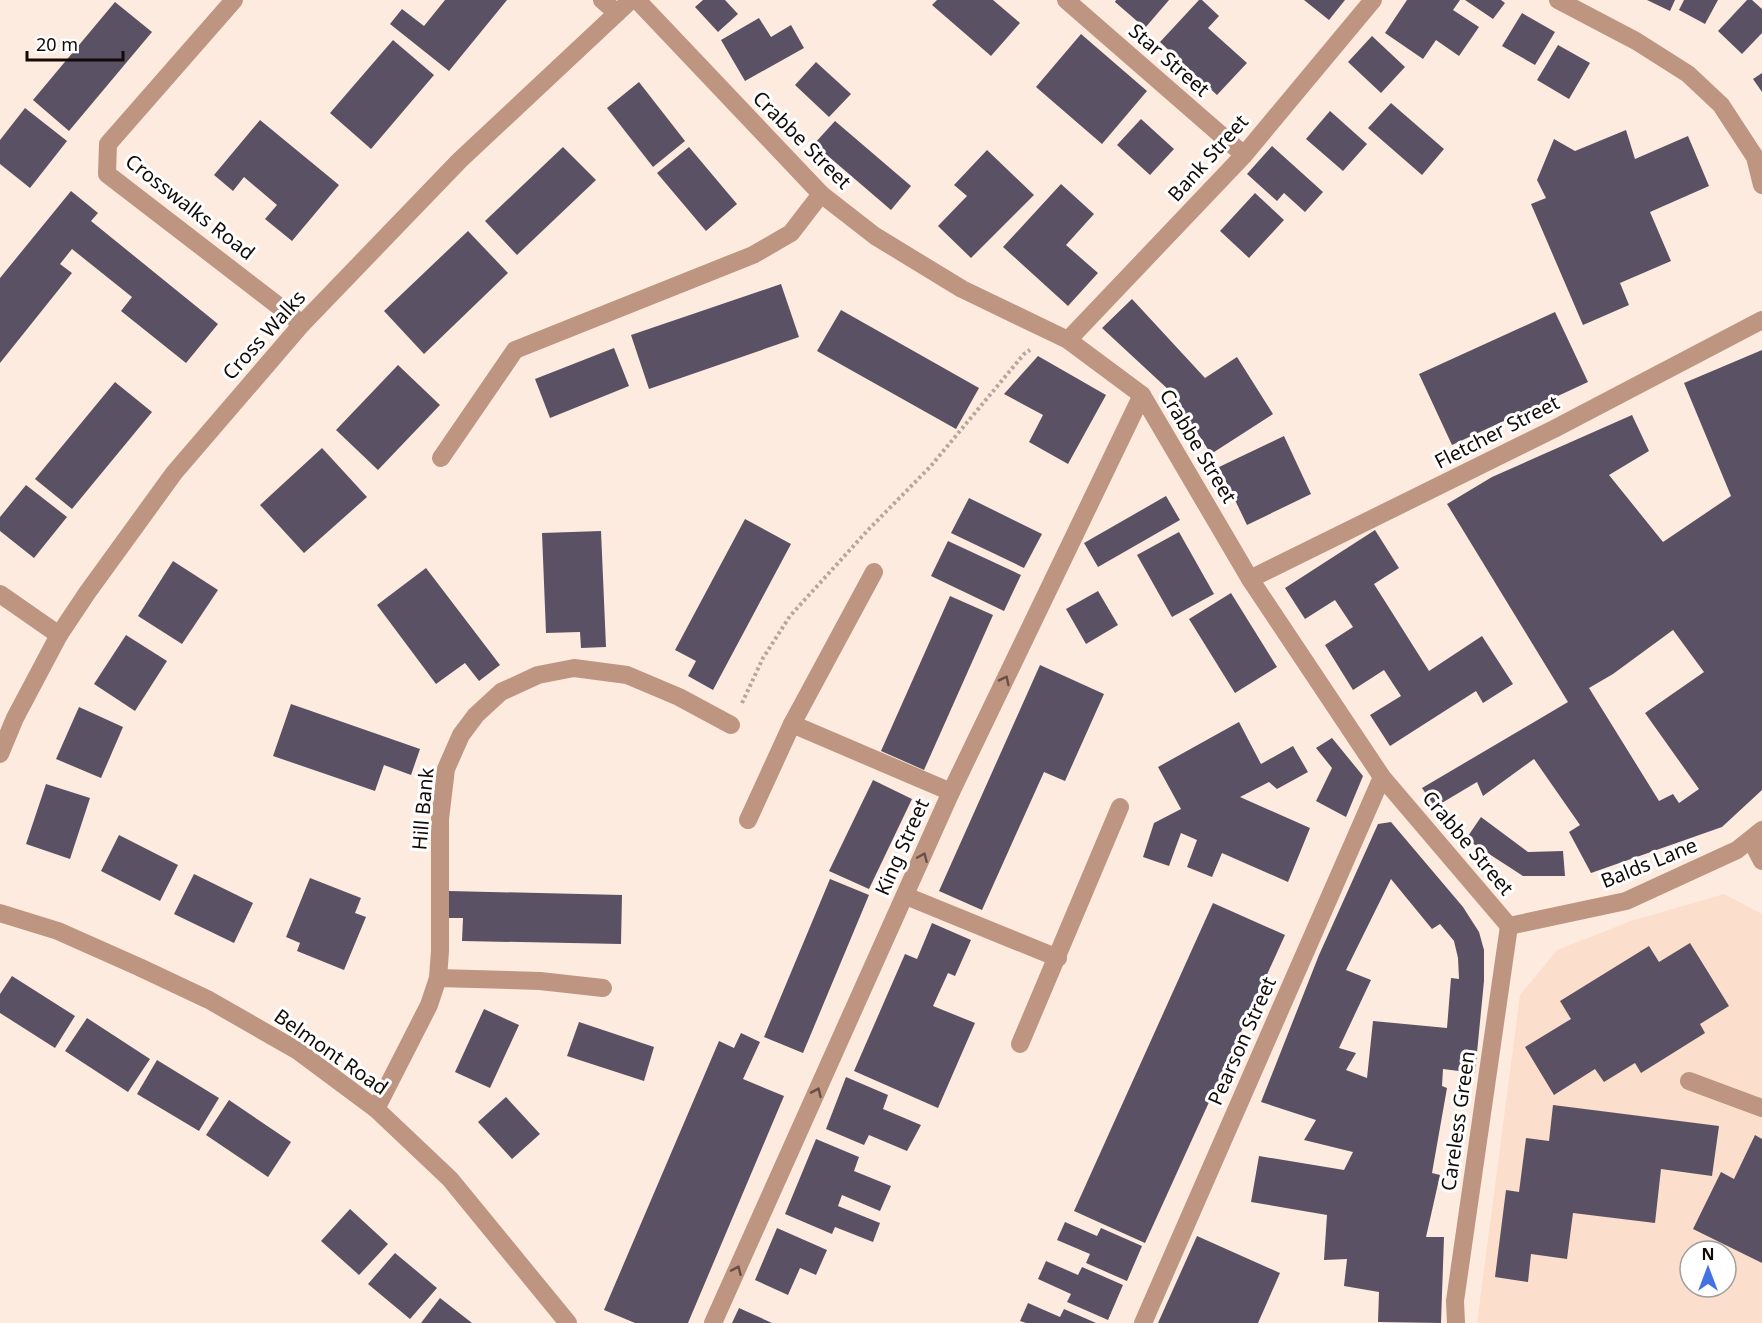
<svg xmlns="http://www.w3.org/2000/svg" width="1762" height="1323" viewBox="0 0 1762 1323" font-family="'Noto Sans',sans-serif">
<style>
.built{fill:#fcdecc;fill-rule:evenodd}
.building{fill:#5a5264;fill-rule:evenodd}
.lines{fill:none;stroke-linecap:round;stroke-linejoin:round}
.path{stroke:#b6a79e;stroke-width:4;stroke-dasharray:3 3;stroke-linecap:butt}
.minor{stroke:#be9581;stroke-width:18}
.oneway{stroke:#685044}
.labels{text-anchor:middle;stroke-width:6;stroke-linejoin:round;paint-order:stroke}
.street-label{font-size:20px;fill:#120b07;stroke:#fff}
</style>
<rect width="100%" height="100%" fill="#feebe0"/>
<path class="built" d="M1724 894 1762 914V1323H1477L1520 995 1557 950 1631 921ZM1690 1251H1726V1287H1690Z"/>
<g class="building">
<polygon points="445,0 507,0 449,71 390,24 402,9 424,26"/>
<polygon points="703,0 725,0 738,14 718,32 695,7"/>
<polygon points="937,0 993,0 1020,23 991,56 932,5"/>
<polygon points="1116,0 1169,0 1145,28 1115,2"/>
<polygon points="1199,0 1202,0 1219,16 1208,28 1247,63 1217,95 1160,42"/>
<polygon points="1304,0 1345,0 1329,20"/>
<polygon points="1407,0 1460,0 1453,10 1479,27 1459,56 1436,40 1423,59 1385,33"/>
<polygon points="1465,0 1501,0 1505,3 1493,19"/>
<polygon points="1647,0 1675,0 1670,11"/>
<polygon points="1684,0 1718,0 1705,24 1679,10"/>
<polygon points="1747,0 1752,0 1762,9 1762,33 1742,54 1718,31"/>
<polygon points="115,2 152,32 69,131 33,100"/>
<polygon points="1522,13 1555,32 1535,65 1502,46"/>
<polygon points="759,18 771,37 791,25 804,48 745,81 721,40"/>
<polygon points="1081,34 1147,91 1102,144 1036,87"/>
<polygon points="1372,36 1405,67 1381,93 1348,62"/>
<polygon points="393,40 434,75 371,149 330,113"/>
<polygon points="1558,45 1590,63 1569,99 1537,80"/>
<polygon points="816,62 851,94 829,117 795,85"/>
<polygon points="1762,73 1762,92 1753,79"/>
<polygon points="639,82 685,141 653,167 607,108"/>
<polygon points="1391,103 1444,149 1422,175 1368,128"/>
<polygon points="25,108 67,141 30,188 0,164 0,140"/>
<polygon points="1330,111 1367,144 1343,171 1306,139"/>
<polygon points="1141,119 1174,149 1150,175 1117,145"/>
<polygon points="260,120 339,185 292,241 265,219 277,205 244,177 233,191 214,175"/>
<polygon points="835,121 911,186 891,210 814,144"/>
<polygon points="1626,130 1635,159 1688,136 1709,186 1650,212 1671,261 1620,283 1629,305 1583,325 1531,204 1546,198 1537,180 1554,139 1575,151"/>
<polygon points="1272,146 1323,192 1305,212 1284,193 1277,201 1247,174"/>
<polygon points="563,147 596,180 517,255 485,221"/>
<polygon points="689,147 737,204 706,231 657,173"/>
<polygon points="987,150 1034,195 971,258 938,226 967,196 954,185"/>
<polygon points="1061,184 1094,214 1066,245 1098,273 1068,306 1003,247"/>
<polygon points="71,191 98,213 91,221 218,324 186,363 121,311 132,297 72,249 60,264 72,273 0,363 0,278"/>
<polygon points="1255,193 1284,220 1249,258 1220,231"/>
<polygon points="468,231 508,273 424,354 384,311"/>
<polygon points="781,284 799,337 649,389 631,335"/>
<polygon points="1132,299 1205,378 1237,357 1273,414 1211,454 1171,392 1102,328"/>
<polygon points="841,310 979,388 956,429 817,351"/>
<polygon points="1555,312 1588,382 1452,445 1419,374"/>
<polygon points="614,348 629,386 550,418 535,379"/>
<path d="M1762 350V790L1722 827 1591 873 1569 832 1580 825 1534 759 1483 796 1477 782 1435 807 1422 788 1568 702 1447 504 1492 477 1632 415 1649 451 1609 475 1663 542 1731 496 1684 383ZM1673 630 1704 672 1645 713 1699 789 1679 803 1673 794 1659 801 1589 688 1613 674Z"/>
<polygon points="1038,356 1106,395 1068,464 1029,442 1043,415 1004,394"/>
<polygon points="398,365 440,405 378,470 336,430"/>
<polygon points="115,382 152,412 72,509 35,479"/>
<polygon points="1284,436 1311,494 1247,525 1219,467"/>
<polygon points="322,448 367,497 304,553 260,505"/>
<polygon points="26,485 67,517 34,558 0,531 0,517"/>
<polygon points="1166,496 1180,520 1098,567 1084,543"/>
<polygon points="969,498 1042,534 1024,568 951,533"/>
<polygon points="745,519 791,544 713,690 688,676 696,661 675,650"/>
<polygon points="1375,530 1399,568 1374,584 1429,671 1482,636 1513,684 1483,703 1476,691 1390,746 1370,715 1401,696 1384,670 1353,690 1325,645 1353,627 1335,600 1305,619 1285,588"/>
<polygon points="601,531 606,647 581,648 580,632 546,633 542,533"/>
<polygon points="1179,532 1214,594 1172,617 1137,555"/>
<polygon points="948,541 1021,575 1004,611 931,576"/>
<polygon points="173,561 218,590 182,644 138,616"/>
<polygon points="426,568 500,665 479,681 465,663 436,684 377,605"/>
<polygon points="1098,591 1118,625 1086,644 1066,609"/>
<polygon points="1231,593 1277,667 1235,693 1189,619"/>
<polygon points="950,596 993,615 924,770 881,751"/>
<polygon points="126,635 167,661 135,711 94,684"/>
<polygon points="1040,665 1104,694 1065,781 1044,772 982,910 939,891"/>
<polygon points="291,704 420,749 411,775 384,765 375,791 273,756"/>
<polygon points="79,707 123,727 101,778 56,759"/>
<polygon points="1239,722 1261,764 1293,746 1308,772 1277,789 1269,782 1240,797 1310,828 1288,882 1222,853 1212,877 1187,867 1197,840 1181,833 1169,866 1143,857 1154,823 1181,809 1158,767"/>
<polygon points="1332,738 1363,776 1346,817 1316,801 1332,768 1316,748"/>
<polygon points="873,780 912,799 869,889 829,871"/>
<polygon points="46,784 90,798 70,859 26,844"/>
<polygon points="1481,817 1528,852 1563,851 1565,876 1523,876 1466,839"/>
<path d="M1391 822 1463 907 1479 932 1484 950V981L1475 1073 1443 1069 1442 1086 1447 1088 1432 1173 1440 1175 1426 1237H1444L1441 1323 1378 1322 1379 1292 1344 1286 1347 1259 1324 1260 1327 1215 1251 1202 1259 1156 1344 1170 1353 1152 1304 1140 1316 1120 1261 1102 1319 955 1378 824ZM1391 879 1432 929 1440 924 1454 941 1458 958 1459 979 1451 978 1447 1028 1373 1021 1367 1078 1346 1070 1356 1053 1339 1048 1371 980 1346 970Z"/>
<polygon points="119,835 178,865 160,901 101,871"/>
<polygon points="194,874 253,903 234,943 174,914"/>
<polygon points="310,878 361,898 355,913 366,917 344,970 297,951 300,943 286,937"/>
<polygon points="830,879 869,895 803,1053 764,1037"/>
<polygon points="449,891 622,895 621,944 462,941 463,918 449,918"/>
<polygon points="1213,903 1285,935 1145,1243 1074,1211"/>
<polygon points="932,923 971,940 955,976 948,973 933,1006 975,1023 938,1108 854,1071 905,954 917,959"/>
<polygon points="1690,943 1729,1006 1700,1024 1705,1033 1641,1073 1635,1063 1604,1082 1595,1069 1554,1095 1525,1047 1571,1019 1560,1001 1649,946 1659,962"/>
<polygon points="12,976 75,1016 55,1048 0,1013 0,994"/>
<polygon points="484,1009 519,1025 490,1088 455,1072"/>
<polygon points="87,1018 150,1059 128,1092 65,1051"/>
<polygon points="579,1022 654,1047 644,1081 567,1056"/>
<polygon points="741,1033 760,1042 743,1079 784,1096 688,1323 635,1323 604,1310 719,1041 734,1048"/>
<polygon points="157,1060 219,1098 199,1131 137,1094"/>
<polygon points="846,1077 888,1095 883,1109 921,1125 907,1151 869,1135 864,1145 826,1129"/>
<polygon points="506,1097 540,1134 512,1159 478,1122"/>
<polygon points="229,1100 291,1142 268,1177 206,1135"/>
<polygon points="1553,1105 1719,1126 1712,1176 1661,1169 1655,1223 1573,1213 1567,1259 1531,1254 1528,1282 1495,1277 1506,1190 1519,1192 1526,1138 1549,1141"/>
<polygon points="1755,1135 1762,1139 1762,1263 1693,1229 1721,1172 1734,1179"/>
<polygon points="816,1139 859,1157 854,1171 891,1186 880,1211 842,1195 838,1206 880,1223 873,1242 835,1227 832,1234 785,1214"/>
<polygon points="350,1209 388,1244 359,1275 321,1241"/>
<polygon points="1065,1222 1097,1236 1101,1228 1142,1246 1127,1281 1086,1263 1090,1254 1057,1240"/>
<polygon points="777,1228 827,1250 816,1275 800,1268 788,1295 755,1280"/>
<polygon points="1197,1236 1280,1273 1258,1323 1158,1323"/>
<polygon points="395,1253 437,1288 410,1319 368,1284"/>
<polygon points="1046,1261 1078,1275 1082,1267 1123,1285 1108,1320 1067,1302 1071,1294 1038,1279"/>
<polygon points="440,1298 472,1323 421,1323"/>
<polygon points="1028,1303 1060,1317 1064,1309 1096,1323 1026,1323 1020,1321"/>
<polygon points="739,1308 772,1323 732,1323"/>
</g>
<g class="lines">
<polyline class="path" points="742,703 763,658 790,616 868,530 930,467 1024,354 1030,350"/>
<g class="minor">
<polyline points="234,0 108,144 107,174 302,324"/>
<polyline points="602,0 617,13"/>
<polyline points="637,0 821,194 875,236 962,289 1068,340 1142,395 1250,579 1382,777 1509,926"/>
<polyline points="1066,0 1244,155"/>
<polyline points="1558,0 1636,41 1688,74 1721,105 1755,157 1762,185"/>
<polyline points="1068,340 1244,155 1373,0"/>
<polyline points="441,458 515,350 753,255 791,233 821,194"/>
<polyline points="1250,579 1554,429 1762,320"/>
<polyline points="0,594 59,635"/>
<polyline points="792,724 951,792"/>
<polyline points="0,754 15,718 59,635 87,593 174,473 302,324 460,160 631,0"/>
<polyline points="748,820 792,724 874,572"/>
<polyline points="1751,840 1762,861"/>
<polyline points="906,896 1058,958"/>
<polyline points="0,913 58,931 139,967 209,1000 298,1051 376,1109 450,1179 568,1323"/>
<polyline points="1509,926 1626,901 1737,850 1762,830"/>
<polyline points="438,978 540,981 603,988"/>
<polyline points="1020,1044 1120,807"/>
<polyline points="1689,1081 1762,1108"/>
<polyline points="376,1109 429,1005 438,978 440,951 440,819 446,769 461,735 476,715 501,692 538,675 574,668 627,675 679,697 731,725"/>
<polyline points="713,1323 951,792 1142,395"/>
<polyline points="1143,1323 1382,777"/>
<polyline points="1456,1323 1455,1301 1509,926"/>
</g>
</g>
<defs><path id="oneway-chevron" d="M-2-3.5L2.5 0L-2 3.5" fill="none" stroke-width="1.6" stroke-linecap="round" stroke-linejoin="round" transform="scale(1.5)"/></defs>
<g class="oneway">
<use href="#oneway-chevron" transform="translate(1005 680) rotate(-64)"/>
<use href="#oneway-chevron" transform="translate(923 857) rotate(-67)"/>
<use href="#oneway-chevron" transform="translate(817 1092) rotate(-66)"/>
<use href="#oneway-chevron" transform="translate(737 1270) rotate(-66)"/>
</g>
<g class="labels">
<g class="street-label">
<text transform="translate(1169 60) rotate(41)" y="7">Star Street</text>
<text transform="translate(802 140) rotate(45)" y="7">Crabbe Street</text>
<text transform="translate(1208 158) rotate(-48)" y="7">Bank Street</text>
<text transform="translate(190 207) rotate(38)" y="7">Crosswalks Road</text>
<text transform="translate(264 335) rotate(-48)" y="7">Cross Walks</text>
<text transform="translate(1497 432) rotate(-27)" y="7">Fletcher Street</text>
<text transform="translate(1198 446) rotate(59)" y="7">Crabbe Street</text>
<text transform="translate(423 809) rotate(-85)" y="7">Hill Bank</text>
<text transform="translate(1468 843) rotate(50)" y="7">Crabbe Street</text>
<text transform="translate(902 847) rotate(-66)" y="7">King Street</text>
<text transform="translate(1649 863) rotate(-22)" y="7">Balds Lane</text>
<text transform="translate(1242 1041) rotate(-66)" y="7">Pearson Street</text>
<text transform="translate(331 1052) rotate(35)" y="7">Belmont Road</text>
<text transform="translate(1458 1121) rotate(-82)" y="7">Careless Green</text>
</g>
</g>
<g transform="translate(1708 1269)"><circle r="28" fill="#ffffff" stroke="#a09d9c" stroke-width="1.5"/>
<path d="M0-4.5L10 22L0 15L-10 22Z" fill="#4572e3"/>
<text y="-9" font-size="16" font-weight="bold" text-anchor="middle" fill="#120b07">N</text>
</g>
<path d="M27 51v9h96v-9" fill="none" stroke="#120b07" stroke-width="3"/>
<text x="36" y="51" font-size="18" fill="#120b07" stroke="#ffffff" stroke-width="4.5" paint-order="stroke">20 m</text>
</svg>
